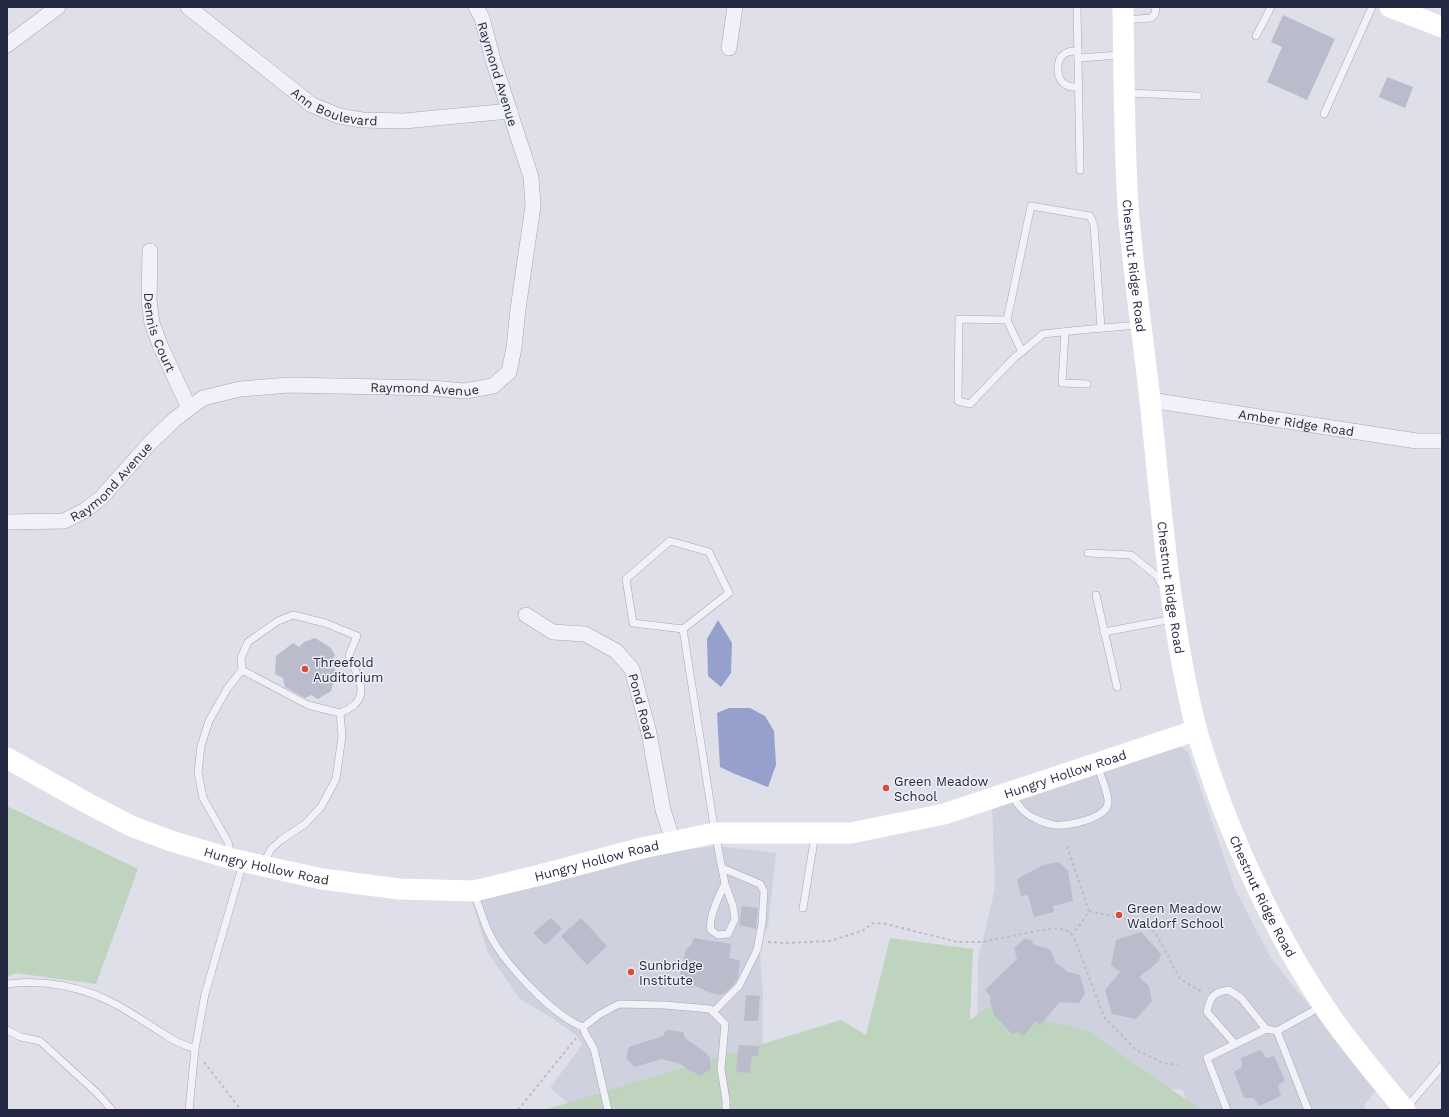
<svg xmlns="http://www.w3.org/2000/svg" width="1449" height="1117" viewBox="0 0 1449 1117" font-family="'Work Sans',sans-serif">
<style>
.built{fill:#cfd1de}
.green{fill:#bed4be}
.water{fill:#95a0cd}
.building{fill:#babccc}
.lines{fill:none;stroke-linecap:round;stroke-linejoin:round}
.lane-casing{stroke:#a6a8b7;stroke-width:8}
.street-casing{stroke:#a6a8b7;stroke-width:16}
.path{stroke:#bcbdc8;stroke-width:2;stroke-dasharray:3 3;stroke-linecap:butt}
.lane{stroke:#f1f1f7;stroke-width:7}
.street{stroke:#f1f1f7;stroke-width:15}
.secondary{stroke:#fff;stroke-width:21}
.poi-dot{fill:#db4b35;stroke:#edeef6;stroke-width:1.5}
.labels{text-anchor:middle;stroke-width:3;stroke-linejoin:round;paint-order:stroke}
.street-label{font-size:13px;fill:#252841;stroke:#edeef6}
.poi-label{font-size:13px;fill:#252841;stroke:#edeef6;text-anchor:start}
</style>
<rect width="100%" height="100%" fill="#dedfe9"/>
<g class="built">
<polygon points="1177,744 1188,752 1235,889 1271,958 1377,1090 1364,1105 1366,1110 1189,1110 1183,1090 1090,1080 977,1081 978,960 995,888 992,804"/>
<polygon points="718,846 776,853 768,927 759,941 763,992 762,1050 586,1110 573,1107 550,1088 582,1045 577,1036 552,1018 520,999 488,953 471,898 631,856"/>
</g>
<g class="green">
<polygon points="7,806 138,869 96,984 15,973 7,977"/>
<polygon points="890,938 973,949 970,1020 989,1007 1088,1031 1201,1110 544,1110 841,1020 866,1035"/>
</g>
<g class="water">
<polygon points="718,620 732,643 731,673 721,687 708,676 707,639"/>
<polygon points="729,708 750,708 765,716 774,731 776,765 768,787 735,774 720,767 717,713"/>
</g>
<g class="building">
<polygon points="1283,15 1335,39 1307,100 1267,82 1282,47 1271,42"/>
<polygon points="1387,77 1413,87 1405,108 1379,97"/>
<polygon points="315,638 331,648 335,655 331,665 337,672 331,691 318,699 311,695 305,698 285,687 283,678 275,674 276,656 293,643 299,647 304,642"/>
<polygon points="1059,862 1068,871 1073,901 1053,906 1054,912 1034,917 1028,895 1021,896 1017,879 1043,865"/>
<polygon points="742,906 758,908 756,929 739,925"/>
<polygon points="551,918 562,929 545,945 533,933"/>
<polygon points="581,918 607,946 587,965 561,936"/>
<polygon points="1141,932 1161,954 1158,962 1139,977 1149,986 1152,1001 1136,1019 1112,1014 1105,990 1120,972 1111,965 1116,940"/>
<polygon points="694,938 731,944 729,958 740,961 738,977 735,983 725,993 720,995 711,993 693,985 692,988 678,984 686,949 691,946"/>
<polygon points="1024,939 1031,940 1034,945 1050,949 1056,963 1068,972 1080,975 1085,993 1079,1003 1060,1002 1040,1025 1036,1021 1023,1036 1018,1032 1012,1034 994,1015 990,1002 991,997 985,990 1017,959 1014,948"/>
<polygon points="746,995 760,996 758,1021 744,1021"/>
<polygon points="666,1030 683,1032 685,1038 706,1053 710,1058 711,1069 700,1076 678,1063 661,1059 635,1067 626,1058 629,1047 663,1036"/>
<polygon points="739,1045 759,1046 758,1056 752,1056 749,1073 736,1072"/>
<polygon points="1261,1050 1266,1058 1274,1056 1285,1080 1278,1086 1281,1096 1259,1106 1254,1098 1244,1098 1234,1072 1242,1067 1241,1058"/>
</g>
<g class="lines">
<g class="lane-casing">
<g id="lane">
<polyline points="1077,8 1078,58 1121,55"/>
<polyline points="1124,20 1151,18 1155,14 1156,7"/>
<polyline points="1256,36 1271,7"/>
<path d="M1078 51C1075 51 1071 51 1068 52 1056 56 1055 74 1063 83 1067 87 1072 87 1078 87"/>
<polyline points="1078,58 1080,170"/>
<polyline points="1127,93 1198,96"/>
<polyline points="1324,114 1372,7"/>
<polyline points="1007,320 959,319 958,401 970,404 1013,359 1043,334 1080,330 1139,325"/>
<polyline points="1065,332 1062,383 1087,384"/>
<polyline points="1022,352 1007,320 1031,206 1090,216 1094,225 1101,328"/>
<polygon points="670,541 709,552 729,593 683,629 633,623 626,579"/>
<polyline points="1088,553 1131,555 1157,576 1161,584 1164,584"/>
<polyline points="1096,595 1117,687"/>
<path d="M683 629 715 833 725 884 733 906 735 919 728 934 718 935 711 930C708 919 719 895 725 884"/>
<polyline points="1104,632 1173,619"/>
<path d="M242 670 241 658 248 642 278 621 293 615 325 623 357 636 349 655C354 670 370 692 354 705 350 709 344 711 340 713"/>
<path d="M1011 794C1018 805 1024 814 1036 819 1042 822 1048 824 1054 825 1068 826 1106 819 1108 803 1109 794 1100 774 1097 765"/>
<polyline points="231,856 228,842 203,798 198,772 201,746 209,721 227,689 242,670 308,705 340,713 342,736 336,779 321,807 305,824 281,840 271,849 263,864"/>
<path d="M474 893C479 906 483 920 489 933 503 962 553 1016 583 1027"/>
<polyline points="803,908 815,835"/>
<path d="M7 984C45 979 85 987 119 1006 136 1016 153 1027 170 1038 178 1043 187 1046 195 1049"/>
<polyline points="713,1012 739,986 757,950 762,924 764,891 760,884 722,868"/>
<polyline points="583,1027 600,1014 619,1004 664,1005 710,1009 725,1024 721,1069 726,1100 726,1110"/>
<polyline points="583,1027 585,1033 594,1049 608,1110"/>
<polyline points="7,1030 21,1037 40,1041 97,1093 112,1110"/>
<polyline points="1277,1031 1308,1110"/>
<path d="M1235 1044 1207 1012C1210 997 1213 992 1229 990L1241 998 1266 1029"/>
<polyline points="1406,1108 1442,1066"/>
<polyline points="189,1110 195,1049 205,994 243,863"/>
<polyline points="1227,1110 1207,1058 1266,1029 1277,1031 1322,1006"/>
</g>
</g>
<g class="street-casing">
<g id="street">
<path id="s1" d="M188 7 312 105 339 116 362 120 404 121 510 111"/>
<polyline points="7,45 58,7"/>
<polyline points="729,48 735,7"/>
<path id="s2" d="M150 251 149 301 152 323 160 345 189 408"/>
<path id="s3" d="M1150 400 1417 441H1442"/>
<path id="s4" d="M7 522 64 521 84 511 101 498 150 443 175 419 203 398 240 389 289 385 431 388 465 391 493 386 509 372 514 348 518 309 533 206 531 177 493 60 482 18 476 7"/>
<path id="s5" d="M526 615 553 632 585 634 616 651 632 669 649 733 663 810 673 841"/>
</g>
</g>
<g class="path">
<polyline points="1067,846 1089,911 1077,929 1071,932"/>
<polyline points="1089,911 1130,920 1155,932 1180,979 1202,992"/>
<polyline points="768,942 785,943 830,941 862,931 873,923 887,924 957,942 982,942 1042,930 1058,928 1070,932 1076,942 1104,1017 1136,1050 1163,1063 1178,1065"/>
<polyline points="204,1062 241,1110"/>
<polyline points="518,1110 576,1038"/>
</g>
<use href="#lane" class="lane"/>
<use href="#street" class="street"/>
<g class="secondary">
<path id="s6" d="M1123 7C1124 73 1124 140 1128 206 1133 274 1144 342 1151 410 1162 516 1170 624 1196 728 1203 754 1213 781 1222 806 1251 881 1286 952 1332 1018 1355 1050 1380 1080 1405 1110"/>
<polyline points="1390,7 1442,27"/>
<path id="s7" d="M7 758 87 803 131 826 171 841 232 859 322 879 399 889 474 891 540 875 642 848 715 833H851L944 814 1197 730"/>
</g>
</g>
<g class="poi-dot">
<circle cx="305" cy="669" r="4"/>
<circle cx="886" cy="788" r="4"/>
<circle cx="1119" cy="915" r="4"/>
<circle cx="631" cy="972" r="4"/>
</g>
<g class="labels">
<g class="street-label">
<text transform="translate(498 74) rotate(73)" y="5">Raymond Avenue</text>
<text dy="5" stroke="none"><textPath href="#s1" startOffset="180">Ann Boulevard</textPath></text>
<text dy="5" stroke="none"><textPath href="#s6" startOffset="259">Chestnut Ridge Road</textPath></text>
<text dy="5" stroke="none"><textPath href="#s2" startOffset="83">Dennis Court</textPath></text>
<text dy="5" stroke="none"><textPath href="#s4" startOffset="467">Raymond Avenue</textPath></text>
<text dy="5" stroke="none"><textPath href="#s3" startOffset="148">Amber Ridge Road</textPath></text>
<text dy="5" stroke="none"><textPath href="#s4" startOffset="119">Raymond Avenue</textPath></text>
<text dy="5" stroke="none"><textPath href="#s6" startOffset="583">Chestnut Ridge Road</textPath></text>
<text dy="5" stroke="none"><textPath href="#s5" startOffset="162">Pond Road</textPath></text>
<text dy="5" stroke="none"><textPath href="#s7" startOffset="1099">Hungry Hollow Road</textPath></text>
<text dy="5" stroke="none"><textPath href="#s7" startOffset="619">Hungry Hollow Road</textPath></text>
<text dy="5" stroke="none"><textPath href="#s7" startOffset="283">Hungry Hollow Road</textPath></text>
<text dy="5" stroke="none"><textPath href="#s6" startOffset="907">Chestnut Ridge Road</textPath></text>
</g>
<g class="poi-label">
<text x="313" y="667">Threefold<tspan x="313" dy="15">Auditorium</tspan></text>
<text x="894" y="786">Green Meadow<tspan x="894" dy="15">School</tspan></text>
<text x="1127" y="913">Green Meadow<tspan x="1127" dy="15">Waldorf School</tspan></text>
<text x="639" y="970">Sunbridge<tspan x="639" dy="15">Institute</tspan></text>
</g>
</g>
<rect width="1449" height="1117" fill="none" stroke="#252841" stroke-width="16"/>
</svg>
